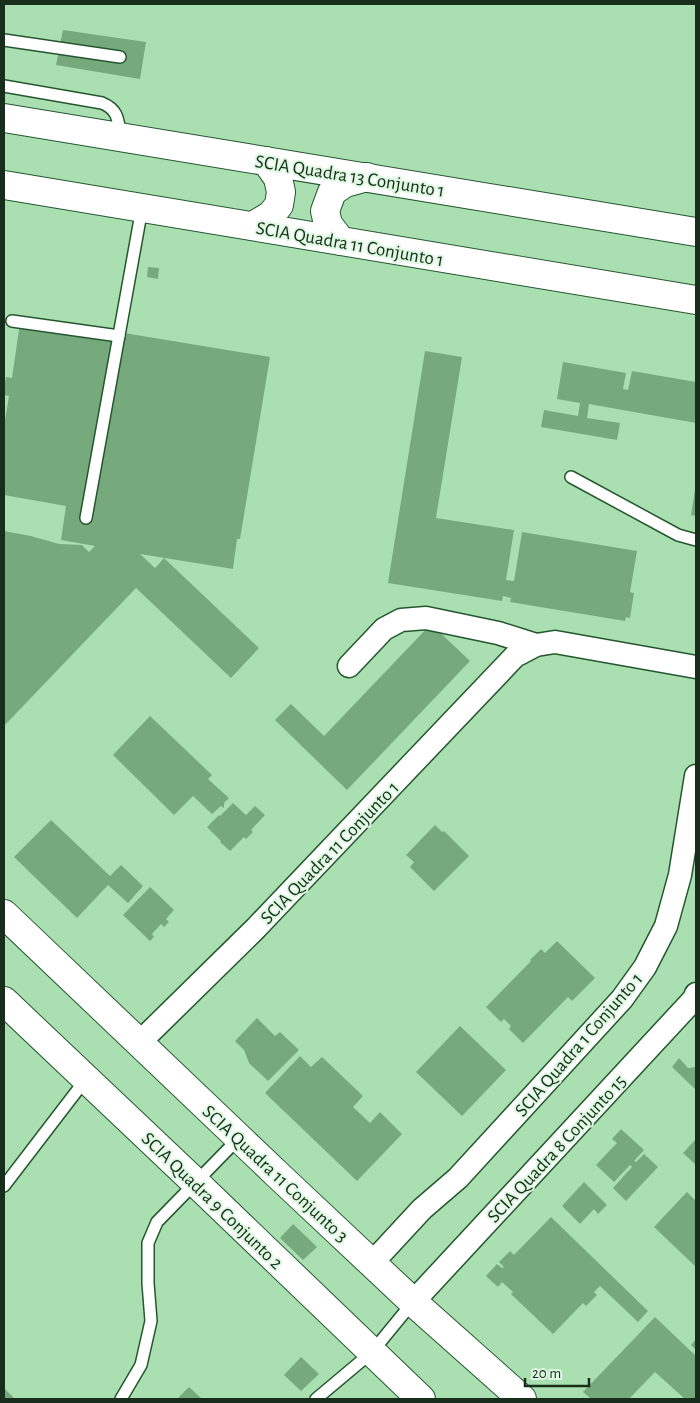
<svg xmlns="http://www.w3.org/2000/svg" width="700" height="1403" viewBox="0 0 700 1403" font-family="'Alegreya Sans',sans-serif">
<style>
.building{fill:#76aa7d}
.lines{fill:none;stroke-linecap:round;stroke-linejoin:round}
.lane-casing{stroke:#25572f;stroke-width:14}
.street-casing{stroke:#25572f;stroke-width:25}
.secondary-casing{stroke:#25572f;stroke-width:30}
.lane{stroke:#fff;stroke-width:11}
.street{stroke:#fff;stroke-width:22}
.secondary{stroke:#fff;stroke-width:28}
.labels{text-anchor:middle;stroke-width:4;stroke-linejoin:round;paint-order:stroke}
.street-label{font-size:19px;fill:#182d1b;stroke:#def9e1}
</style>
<rect width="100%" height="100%" fill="#aae0b1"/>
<g class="building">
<polygon points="63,30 146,42 140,79 56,65"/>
<polygon points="148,267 159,268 158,279 147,277"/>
<polygon points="21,316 270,357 240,539 237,539 233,569 140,554 155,568 164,558 259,648 231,678 136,588 4,726 4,531 31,536 59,544 82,545 89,552 95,546 61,540 66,506 4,495 4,426 9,396 4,395 4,389 6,377 12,378"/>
<polygon points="425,351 462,357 436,518 514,530 506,580 514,581 522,532 637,551 630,592 634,593 630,618 626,617 625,621 510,602 511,598 503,596 502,601 388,583"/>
<polygon points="563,362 626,373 623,389 628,390 632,371 696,382 696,423 589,404 587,418 620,423 617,440 541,427 544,410 578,416 580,403 557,399"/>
<polygon points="695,490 696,490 696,516 691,515"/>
<polygon points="431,624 470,661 347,790 275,720 291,704 324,736"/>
<polygon points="150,716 212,775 208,779 229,798 224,803 224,808 221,806 212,814 193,796 174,815 113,755"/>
<polygon points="233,803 246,815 255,806 265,815 251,830 253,832 246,839 244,837 230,851 220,842 221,841 207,827 219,815 220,816"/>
<polygon points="51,820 110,876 121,865 143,886 128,903 108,885 77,918 14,857"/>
<polygon points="435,825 442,832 444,831 469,856 434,891 410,867 414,862 406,855"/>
<polygon points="150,887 174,910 166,919 169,922 164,927 161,924 152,934 154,937 150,941 123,915"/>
<polygon points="557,941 595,978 572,1001 568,997 523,1043 509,1029 511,1026 504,1019 501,1022 486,1007 531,961 530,960 541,949 545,953"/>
<polygon points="257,1018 275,1036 280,1032 299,1050 268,1081 249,1063 244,1050 235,1041"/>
<polygon points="460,1026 506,1070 462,1116 416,1072"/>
<polygon points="300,1056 311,1067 322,1057 363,1096 353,1107 370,1123 380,1112 402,1134 357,1181 265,1093"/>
<polygon points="679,1058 688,1068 696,1067 696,1090 672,1067"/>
<polygon points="621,1129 644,1150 634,1161 636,1162 644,1154 658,1167 626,1201 613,1188 632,1167 630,1165 614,1182 596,1165 617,1143 612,1139"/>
<polygon points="696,1139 696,1165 683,1153"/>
<polygon points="584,1182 607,1205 598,1214 594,1209 580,1224 562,1206"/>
<polygon points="687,1192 696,1201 696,1267 654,1227"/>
<polygon points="551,1217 648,1311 638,1322 600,1286 594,1292 597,1295 586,1306 583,1303 553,1334 513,1296 511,1294 513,1292 502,1282 498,1287 486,1276 497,1264 502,1268 504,1267 499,1262 510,1251 514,1255"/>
<polygon points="293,1224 317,1247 303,1260 280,1238"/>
<polygon points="655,1317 696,1356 696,1399 685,1399 655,1372 629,1399 588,1399 590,1398 583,1392"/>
<polygon points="696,1339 696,1350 691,1345"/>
<polygon points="301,1357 319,1374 301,1391 284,1375"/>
<polygon points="189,1387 202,1399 177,1399"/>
<polygon points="4,1388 15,1399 4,1399"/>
</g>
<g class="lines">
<g class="lane-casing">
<g id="lane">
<polyline points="4,40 120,57"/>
<path d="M4 86 102 103C119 110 118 121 121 138"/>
<polyline points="12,321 119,336"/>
<polyline points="571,477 678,535 696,540"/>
<polyline points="86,518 142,208"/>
<polyline points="4,1186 86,1079"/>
<polyline points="121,1399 141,1365 151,1321 148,1283 148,1243 157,1222 239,1138"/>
<polyline points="316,1399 372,1352 413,1302"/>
</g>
</g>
<g class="street-casing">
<g id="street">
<polyline points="349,666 384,629 401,620 426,618 498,633 536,645"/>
<polyline points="139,1043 256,928 515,656 536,645 555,642 696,667"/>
<polyline points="372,1263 422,1209 458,1178 622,999 645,967 666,926 680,875 696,776"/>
<polyline points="413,1302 694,999 696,994"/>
</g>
</g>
<g class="secondary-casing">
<g id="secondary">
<polyline points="4,118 696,232"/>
<polyline points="4,185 696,300"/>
<polyline points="253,226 271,215 279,205 281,192 278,178 266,161"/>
<polyline points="341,241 328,224 325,211 332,192 345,183 367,177"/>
<polyline points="4,914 280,1177 413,1302 522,1399"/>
<polyline points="4,1001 196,1183 421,1399"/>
</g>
</g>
<use href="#lane" class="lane"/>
<use href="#street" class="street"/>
<use href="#secondary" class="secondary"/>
</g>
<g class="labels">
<g class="street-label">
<text transform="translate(350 175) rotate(9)" y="7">SCIA Quadra 13 Conjunto 1</text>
<text transform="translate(350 243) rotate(10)" y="7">SCIA Quadra 11 Conjunto 1</text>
<text transform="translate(329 852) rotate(-46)" y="7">SCIA Quadra 11 Conjunto 1</text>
<text transform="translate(578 1044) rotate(-49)" y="7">SCIA Quadra 1 Conjunto 1</text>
<text transform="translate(556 1148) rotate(-47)" y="7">SCIA Quadra 8 Conjunto 15</text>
<text transform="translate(276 1173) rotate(43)" y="7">SCIA Quadra 11 Conjunto 3</text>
<text transform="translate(213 1200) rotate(44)" y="7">SCIA Quadra 9 Conjunto 2</text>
</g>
</g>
<rect width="700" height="1403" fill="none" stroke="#182d1b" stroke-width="10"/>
<path d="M525 1378v8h64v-8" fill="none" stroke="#182d1b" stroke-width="2.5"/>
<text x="532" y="1378" font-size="15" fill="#182d1b" stroke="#def9e1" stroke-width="4" paint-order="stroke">20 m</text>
</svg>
